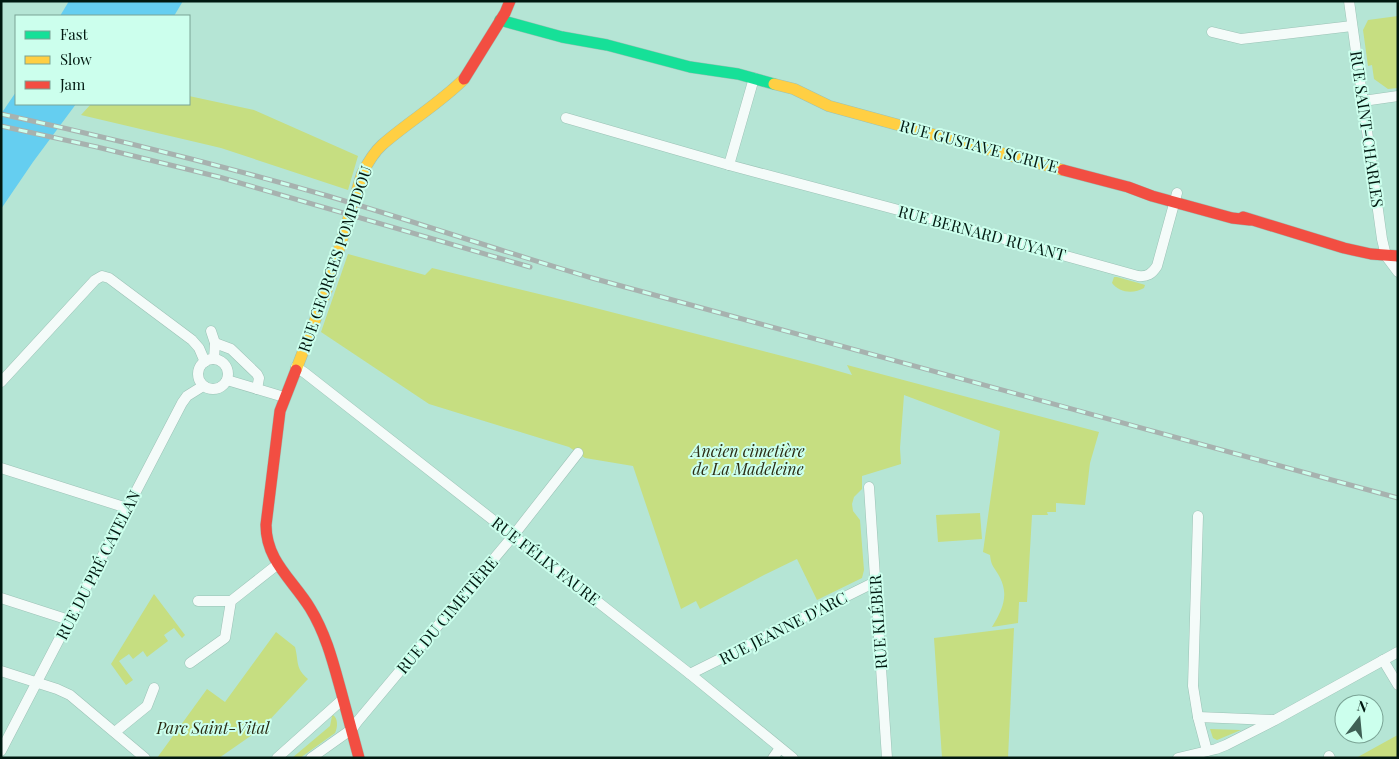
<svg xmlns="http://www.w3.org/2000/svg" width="1399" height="759" viewBox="0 0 1399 759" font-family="'Playfair Display',serif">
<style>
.green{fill:#c6de81}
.water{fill:#65cef0}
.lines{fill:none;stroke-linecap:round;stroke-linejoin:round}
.street-casing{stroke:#9cc2b6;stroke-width:11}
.fast-casing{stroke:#9cc2b6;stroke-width:12}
.slow-casing{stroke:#9cc2b6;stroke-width:12}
.jam-casing{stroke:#9cc2b6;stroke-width:12}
.street{stroke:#f4fbf9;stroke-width:10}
.fast{stroke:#16e098;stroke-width:11}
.slow{stroke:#ffcf43;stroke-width:11}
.jam{stroke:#f24e42;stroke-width:11}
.rail-casing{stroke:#a7b2af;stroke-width:5}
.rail{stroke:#ccffed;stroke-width:3;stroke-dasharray:9;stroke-linecap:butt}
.labels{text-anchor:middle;stroke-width:4;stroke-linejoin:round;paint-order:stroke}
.street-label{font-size:16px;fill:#001810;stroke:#ccffed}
.park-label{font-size:16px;font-style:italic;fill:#2a2b13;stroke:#ccffed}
</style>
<rect width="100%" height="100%" fill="#b5e5d5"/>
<g class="green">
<polygon points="1398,16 1398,88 1388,89 1374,79 1372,65 1368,66 1363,30 1368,20"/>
<polygon points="189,96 254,110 358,156 348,190 221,148 81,115 91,104 189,104"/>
<path d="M348 254 425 275 432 268 572 302 817 365 852 375 847 365 1099 432 1090 463 1085 505 1056 503V512H1047L1048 515H1032L1027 602H1019L1018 623 992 627C1003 609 1010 594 998 574 993 566 991 565 990 555L983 552 1000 431 904 395 900 448 901 464 862 476V489L854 497 852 504 853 511 860 520 864 570 862 578 817 600 797 559 764 575 700 609 696 601 681 609 633 466 585 458 569 447 429 404 321 332Z"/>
<path d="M1114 277H1117L1142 284 1145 285 1144 288C1134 294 1119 293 1112 283Z"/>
<polygon points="980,513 982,539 938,542 936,515"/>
<polygon points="154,594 185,635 182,638 174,628 164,635 168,641 147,657 143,651 133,659 129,654 119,661 133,680 126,685 111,664"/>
<polygon points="1014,628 1008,758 942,758 934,638"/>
<path d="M276 632 295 647C299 662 295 668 308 679L262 728 219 758H157L207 689 225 702Z"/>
<path d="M333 715C338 718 338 727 335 733L300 758H292L330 726 332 716Z"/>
<polygon points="1210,729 1241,730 1217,740 1213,738"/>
<polygon points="1398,735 1398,758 1356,758 1394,737"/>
</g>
<g class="water">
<polygon points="69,1 183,1 174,16 60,16"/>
<polygon points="16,92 16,104 76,104 33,162 1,209 1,114"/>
</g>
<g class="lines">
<g class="street-casing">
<g id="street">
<polyline points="1349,1 1382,239 1386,256 1398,272"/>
<polyline points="1212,32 1241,39 1352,26"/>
<polyline points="1363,101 1398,96"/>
<polyline points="566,118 729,165 754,78"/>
<path d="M729 165 936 220 1138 276C1147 277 1152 274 1157 266L1177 193"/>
<polyline points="211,331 215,343 214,359"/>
<polyline points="215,343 231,349 257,374 259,378 257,389"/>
<circle cx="213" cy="374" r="15"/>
<polyline points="296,367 305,373 690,674 793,758"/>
<polyline points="227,380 284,397"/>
<polyline points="1,382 95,280 102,276 109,278 192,340 199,348 205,362"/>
<polyline points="1,468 127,508"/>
<polyline points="869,487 887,758"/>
<polyline points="1198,516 1193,686 1198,717 1207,751"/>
<polyline points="1,598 69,620"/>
<polyline points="198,601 231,601"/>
<polyline points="1383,660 1398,685"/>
<polyline points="190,663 225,638 231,601 278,564"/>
<polyline points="1,671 57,689 70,695 145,758"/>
<polyline points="690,674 875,582"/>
<polyline points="1198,717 1274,720"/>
<polyline points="115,732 147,706 154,688"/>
<polyline points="1,751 182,403 187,396 203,386"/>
<polyline points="1329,756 1330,758"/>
<polyline points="277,758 343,699"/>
<polyline points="311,758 352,729 357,722 513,536 578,453"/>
<polyline points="773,758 780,748"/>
<polyline points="1178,758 1216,749 1226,745 1275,720 1398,652"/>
</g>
</g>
<g class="fast-casing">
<polyline id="fast" points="500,20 562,37 607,45 690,67 738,74 774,84"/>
</g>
<g class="slow-casing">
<g id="slow">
<polyline points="774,84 794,89 829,106 1063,170"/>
<path d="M296 370 327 289 362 174C367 164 373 153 382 145 408 122 439 104 464 79"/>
</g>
</g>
<g class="jam-casing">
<g id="jam">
<polyline points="464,79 505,13 510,1"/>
<polyline points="1063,170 1128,187 1152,196 1232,218 1250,220"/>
<polyline points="1243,217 1344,248 1371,254 1398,256"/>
<path d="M296 370 280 411 266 525C266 561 293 580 310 608 326 634 333 662 341 691 347 713 353 736 359 758"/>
</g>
</g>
<use href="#street" class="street"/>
<use href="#fast" class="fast"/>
<use href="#slow" class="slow"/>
<use href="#jam" class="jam"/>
<g class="rail-casing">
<g id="rail">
<path d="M1 114C111 138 220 165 328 196 416 222 504 252 592 278L1398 498"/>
<polyline points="1,126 97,147 219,177 530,267"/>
</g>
</g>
<use href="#rail" class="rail"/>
</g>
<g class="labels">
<g class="street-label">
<text transform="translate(1367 129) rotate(82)" y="6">RUE SAINT-CHARLES</text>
<text transform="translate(979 146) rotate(15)" y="6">RUE GUSTAVE SCRIVE</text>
<text transform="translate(982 233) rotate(15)" y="6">RUE BERNARD RUYANT</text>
<text transform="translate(335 259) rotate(-71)" y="6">RUE GEORGES POMPIDOU</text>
<text transform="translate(546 561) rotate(38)" y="6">RUE FÉLIX FAURE</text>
<text transform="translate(98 565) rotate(-63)" y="6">RUE DU PRÉ CATELAN</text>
<text transform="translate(447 615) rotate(-50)" y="6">RUE DU CIMETIÈRE</text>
<text transform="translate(878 622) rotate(-94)" y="6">RUE KLÉBER</text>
<text transform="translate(783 628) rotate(-27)" y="6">RUE JEANNE D'ARC</text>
</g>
<g class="park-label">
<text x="748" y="457">Ancien cimetière<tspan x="748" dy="18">de La Madeleine</tspan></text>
<text x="213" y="734">Parc Saint-Vital</text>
</g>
</g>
<rect width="1399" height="759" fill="none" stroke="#001810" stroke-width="5"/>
<rect x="15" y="15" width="175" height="90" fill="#ccffed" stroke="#7aa395"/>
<rect x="25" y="31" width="25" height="8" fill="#16e098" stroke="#7aa395"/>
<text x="60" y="40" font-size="15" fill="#001810">Fast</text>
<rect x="25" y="56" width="25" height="8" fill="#ffcf43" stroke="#7aa395"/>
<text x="60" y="65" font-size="15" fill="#001810">Slow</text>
<rect x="25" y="81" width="25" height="8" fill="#f24e42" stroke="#7aa395"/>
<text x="60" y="90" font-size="15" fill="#001810">Jam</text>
<g transform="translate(1359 719) rotate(16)"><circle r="24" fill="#ccffed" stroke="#7aa395"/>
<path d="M0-4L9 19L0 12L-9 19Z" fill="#3f6055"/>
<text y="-8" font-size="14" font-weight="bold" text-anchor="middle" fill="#001810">N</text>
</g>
</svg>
